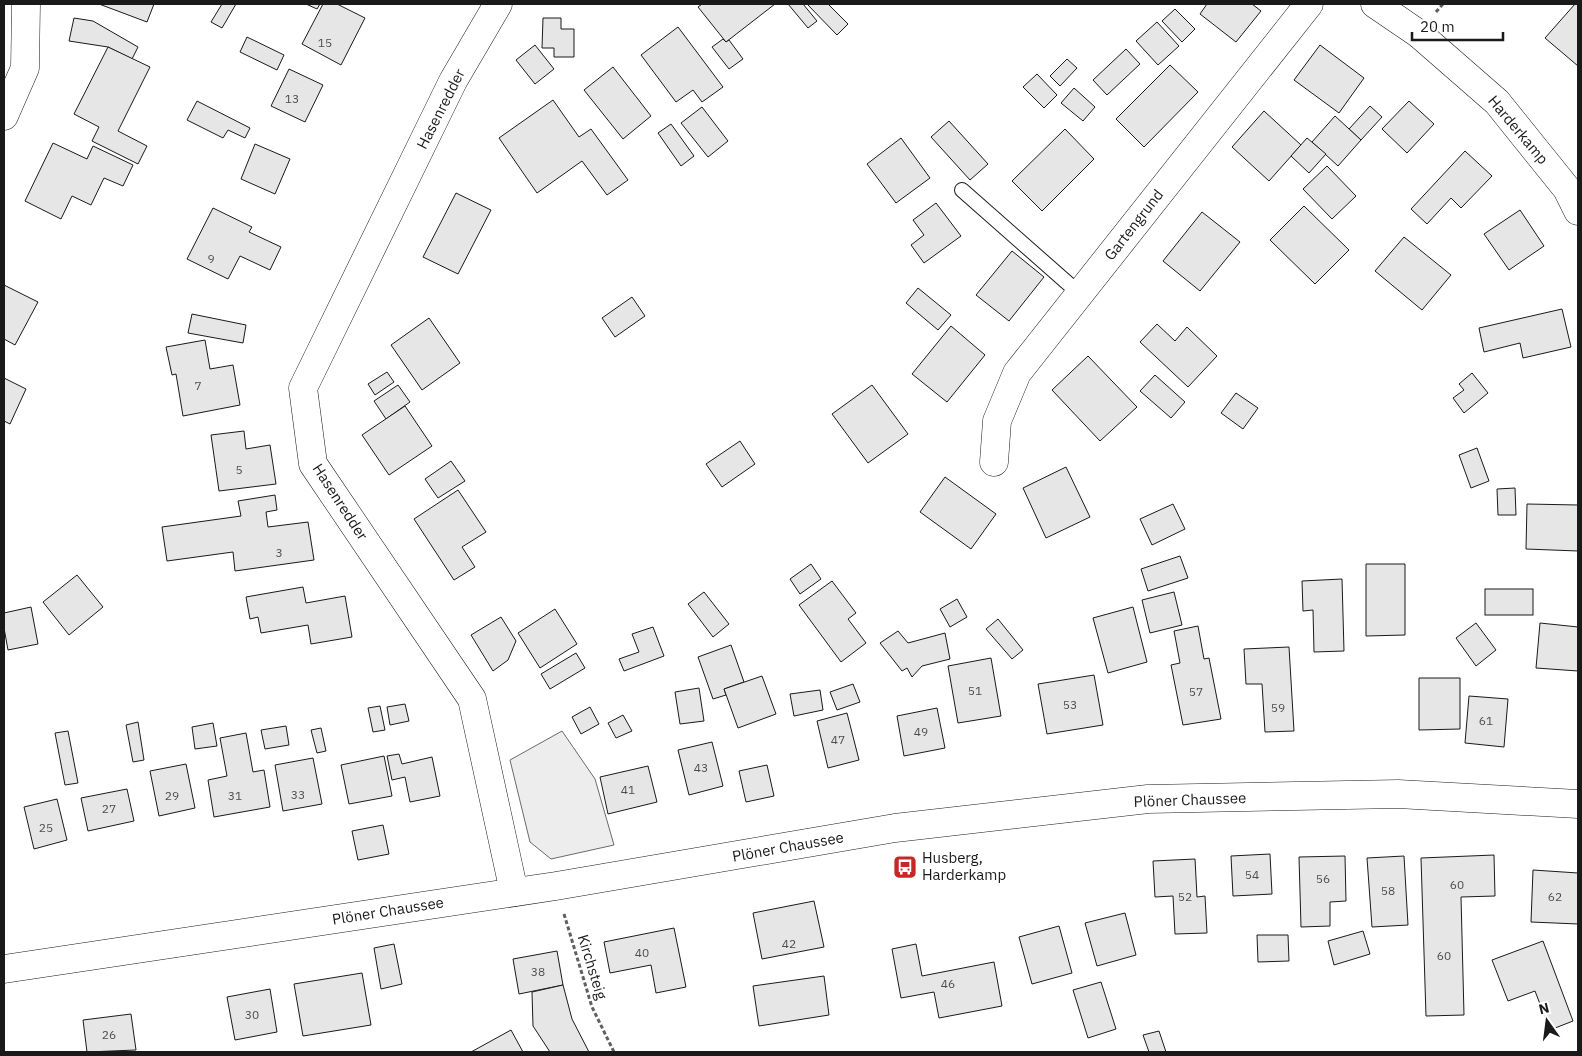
<svg xmlns="http://www.w3.org/2000/svg" width="1582" height="1056" viewBox="0 0 1582 1056" font-family="'IBM Plex Sans',sans-serif">
<style>
.built{fill:#ededed;stroke:#6a6a6a}
.building{fill:#e6e6e6;stroke:#1a1a1a}
.lines{fill:none;stroke-linecap:round;stroke-linejoin:round}
.service-casing{stroke:#1a1a1a;stroke-width:16}
.minor-casing{stroke:#1a1a1a;stroke-width:29}
.primary-casing{stroke:#1a1a1a;stroke-width:29}
.path{stroke:#5f5f5f;stroke-width:3;stroke-dasharray:4 2.5;stroke-linecap:butt}
.service{stroke:#fff;stroke-width:14}
.minor{stroke:#fff;stroke-width:28}
.primary{stroke:#fff;stroke-width:28}
.labels{text-anchor:middle;stroke-width:4;stroke-linejoin:round;paint-order:stroke}
.number-label{font-size:12px;fill:#4d4d4d}
.street-label{font-size:15px;fill:#1a1a1a;stroke:#fff}
.poi-label{font-size:15px;fill:#1a1a1a;stroke:#fff;text-anchor:start}
</style>
<rect width="100%" height="100%" fill="#fff"/>
<polygon class="built" points="562,731 595,779 614,845 551,859 530,842 510,760"/>
<g class="building">
<polygon points="99,4 154,4 147,22"/>
<polygon points="222,4 236,4 222,28 211,22"/>
<polygon points="306,4 320,4 317,9"/>
<polygon points="323,4 337,4 365,18 341,65 302,44"/>
<polygon points="702,4 775,4 726,42 698,7"/>
<polygon points="788,4 803,4 817,21 808,28"/>
<polygon points="807,4 828,4 848,24 837,35"/>
<polygon points="1207,4 1252,4 1261,11 1236,42 1200,14"/>
<polygon points="1575,4 1578,4 1578,66 1545,38"/>
<polygon points="1175,9 1195,29 1182,42 1162,21"/>
<polygon points="74,18 93,21 138,47 132,59 108,47 69,41"/>
<polygon points="543,18 561,18 561,29 574,29 574,57 554,57 554,48 542,48"/>
<polygon points="1157,22 1179,46 1158,65 1136,41"/>
<polygon points="678,27 723,87 702,102 693,90 676,102 641,55"/>
<polygon points="247,37 284,55 277,70 240,52"/>
<polygon points="723,39 726,42 729,40 743,59 729,69 712,47"/>
<polygon points="535,45 554,69 535,84 516,60"/>
<polygon points="1320,45 1364,78 1339,113 1294,80"/>
<polygon points="108,47 150,67 118,131 147,146 138,164 92,141 99,127 74,114"/>
<polygon points="1126,49 1140,64 1107,95 1093,80"/>
<polygon points="1067,59 1077,68 1060,86 1050,76"/>
<polygon points="1170,65 1198,92 1144,147 1116,119"/>
<polygon points="613,67 651,116 623,139 584,90"/>
<polygon points="289,69 323,85 305,122 271,106"/>
<polygon points="1037,74 1057,95 1044,108 1023,87"/>
<polygon points="1074,88 1095,107 1083,121 1061,103"/>
<polygon points="553,100 579,137 591,129 628,180 607,195 582,161 537,193 499,138"/>
<polygon points="197,101 250,128 245,138 228,130 223,138 187,120"/>
<polygon points="1409,101 1434,124 1407,153 1382,129"/>
<polygon points="1370,106 1382,117 1361,140 1349,129"/>
<polygon points="702,107 728,141 708,157 681,123"/>
<polygon points="1264,111 1301,145 1269,181 1232,147"/>
<polygon points="1335,116 1361,140 1338,166 1312,142"/>
<polygon points="949,121 988,164 970,180 931,137"/>
<polygon points="671,124 694,156 681,166 658,133"/>
<polygon points="1065,129 1094,159 1042,211 1012,181"/>
<polygon points="901,138 930,178 896,203 867,164"/>
<polygon points="1307,138 1326,154 1309,173 1291,156"/>
<polygon points="53,143 87,159 93,146 133,165 123,186 104,178 91,205 72,196 61,219 25,201"/>
<polygon points="255,144 290,159 275,194 241,179"/>
<polygon points="1465,151 1492,176 1461,208 1451,198 1427,224 1411,209"/>
<polygon points="1327,166 1356,196 1332,219 1303,189"/>
<polygon points="456,193 491,210 458,274 423,257"/>
<polygon points="936,203 961,236 924,263 911,245 924,235 913,220"/>
<polygon points="1304,206 1349,250 1315,284 1270,240"/>
<polygon points="213,208 252,227 249,232 281,247 270,270 240,256 228,279 187,259"/>
<polygon points="1520,210 1544,246 1509,270 1484,234"/>
<polygon points="1202,212 1240,242 1200,291 1163,261"/>
<polygon points="1404,237 1451,275 1422,310 1375,271"/>
<polygon points="1012,251 1044,277 1009,321 976,295"/>
<polygon points="4,285 38,302 15,345 4,339"/>
<polygon points="918,288 951,315 938,330 906,303"/>
<polygon points="632,297 645,316 615,337 602,318"/>
<polygon points="1562,309 1571,347 1523,358 1520,343 1484,352 1479,328"/>
<polygon points="192,314 246,325 243,343 188,333"/>
<polygon points="429,318 460,363 422,390 391,345"/>
<polygon points="1157,324 1175,341 1187,327 1217,356 1188,387 1140,342"/>
<polygon points="951,326 985,355 947,402 912,374"/>
<polygon points="205,340 210,369 233,365 240,405 183,416 176,374 172,375 166,347"/>
<polygon points="1088,356 1137,407 1100,441 1052,390"/>
<polygon points="387,372 394,382 375,395 368,384"/>
<polygon points="1472,373 1488,393 1464,413 1453,398 1464,390 1459,384"/>
<polygon points="1155,375 1185,402 1171,418 1140,391"/>
<polygon points="4,378 26,389 10,424 4,421"/>
<polygon points="398,385 410,402 386,419 374,401"/>
<polygon points="872,385 908,434 868,463 832,414"/>
<polygon points="1236,393 1258,408 1243,429 1221,413"/>
<polygon points="405,406 432,446 389,475 362,435"/>
<polygon points="244,431 246,449 270,445 276,484 219,491 211,435"/>
<polygon points="740,441 755,464 722,487 706,464"/>
<polygon points="1477,448 1489,481 1471,488 1459,455"/>
<polygon points="451,461 465,481 438,498 425,479"/>
<polygon points="1066,467 1090,517 1046,538 1023,488"/>
<polygon points="945,477 996,514 971,549 920,512"/>
<polygon points="1515,488 1516,515 1498,515 1497,489"/>
<polygon points="458,490 486,532 462,547 475,567 454,580 414,519"/>
<polygon points="275,495 277,510 266,512 268,527 308,522 314,560 235,571 233,552 167,561 162,527 241,516 238,501"/>
<polygon points="1173,504 1185,529 1152,545 1140,519"/>
<polygon points="1527,504 1578,505 1578,551 1526,549"/>
<polygon points="1180,556 1188,578 1148,591 1141,569"/>
<polygon points="811,564 821,579 800,594 790,579"/>
<polygon points="1366,564 1405,564 1405,635 1366,636"/>
<polygon points="77,575 103,607 69,635 43,602"/>
<polygon points="1342,579 1344,651 1314,652 1313,610 1303,611 1302,581"/>
<polygon points="832,581 856,613 848,619 866,643 841,662 799,605"/>
<polygon points="303,587 306,603 345,596 352,637 311,644 308,625 261,633 258,617 250,619 246,597"/>
<rect x="1485" y="589" width="48" height="26"/>
<polygon points="704,592 729,624 713,637 688,604"/>
<polygon points="1174,592 1182,625 1150,633 1142,600"/>
<polygon points="957,599 967,617 950,627 940,609"/>
<polygon points="31,607 38,644 8,650 4,628 4,613"/>
<polygon points="1133,607 1147,662 1108,673 1093,618"/>
<polygon points="555,609 577,644 540,668 518,633"/>
<polygon points="501,617 516,641 508,660 493,671 471,635"/>
<polygon points="998,619 1023,650 1012,659 986,629"/>
<polygon points="1476,623 1496,650 1476,666 1456,638"/>
<polygon points="1540,623 1578,627 1578,671 1536,668"/>
<polygon points="1198,626 1204,659 1209,658 1221,719 1183,725 1171,665 1180,663 1174,631"/>
<polygon points="653,627 664,656 624,671 619,659 639,652 632,634"/>
<polygon points="898,631 908,643 945,633 950,659 922,666 912,677 907,668 902,671 880,643"/>
<polygon points="731,645 744,682 724,689 726,695 713,699 698,657"/>
<polygon points="1289,647 1294,731 1265,732 1262,684 1246,684 1244,649"/>
<polygon points="576,653 585,668 550,689 541,674"/>
<polygon points="991,658 1001,716 958,723 948,666"/>
<polygon points="1094,675 1103,725 1047,734 1038,684"/>
<polygon points="762,676 776,714 738,728 724,689"/>
<polygon points="1419,678 1460,678 1460,729 1419,730"/>
<polygon points="853,684 860,702 837,710 830,692"/>
<polygon points="699,688 704,721 680,724 675,692"/>
<polygon points="820,690 823,710 794,716 790,694"/>
<polygon points="1469,696 1508,699 1504,747 1465,743"/>
<polygon points="405,704 409,721 390,725 387,707"/>
<polygon points="380,706 385,730 373,732 368,708"/>
<polygon points="590,707 599,724 581,734 572,717"/>
<polygon points="937,708 945,748 904,756 897,716"/>
<polygon points="847,713 859,760 828,768 817,721"/>
<polygon points="623,715 632,731 616,738 608,723"/>
<polygon points="138,722 144,760 133,762 126,725"/>
<polygon points="213,723 217,746 195,749 192,727"/>
<polygon points="286,726 289,745 265,749 261,730"/>
<polygon points="321,728 326,751 317,753 311,730"/>
<polygon points="68,731 78,783 65,785 55,733"/>
<polygon points="246,733 253,772 264,770 270,807 214,817 208,780 227,776 220,738"/>
<polygon points="712,742 723,786 689,795 678,750"/>
<polygon points="399,754 402,764 432,757 440,796 410,802 405,777 392,780 387,756"/>
<polygon points="384,756 392,796 349,804 341,765"/>
<polygon points="313,758 322,804 283,811 275,765"/>
<polygon points="186,764 195,808 159,816 150,771"/>
<polygon points="767,765 774,796 746,802 739,771"/>
<polygon points="648,766 657,802 608,814 600,777"/>
<polygon points="127,789 134,821 88,831 81,798"/>
<polygon points="57,799 67,840 34,849 24,807"/>
<polygon points="383,825 389,854 358,860 352,831"/>
<polygon points="1270,854 1272,894 1233,896 1231,856"/>
<polygon points="1494,855 1495,896 1461,897 1464,1015 1426,1016 1421,858"/>
<polygon points="1345,856 1346,901 1330,902 1330,926 1301,927 1299,857"/>
<polygon points="1404,856 1408,925 1372,927 1367,858"/>
<polygon points="1195,859 1197,897 1205,896 1207,933 1175,934 1173,896 1155,897 1153,861"/>
<polygon points="1533,870 1578,873 1578,924 1531,922"/>
<polygon points="814,901 824,947 762,959 753,913"/>
<polygon points="1125,913 1136,955 1097,966 1085,923"/>
<polygon points="1059,926 1072,973 1032,984 1019,937"/>
<polygon points="674,928 686,987 656,993 651,965 610,973 604,942"/>
<polygon points="1363,931 1370,954 1334,965 1328,941"/>
<polygon points="1257,935 1288,935 1289,961 1258,962"/>
<polygon points="1543,941 1573,1021 1550,1030 1535,991 1508,1001 1492,960"/>
<polygon points="394,944 402,984 381,989 374,948"/>
<polygon points="916,944 922,976 994,962 1002,1006 939,1018 934,992 901,998 892,949"/>
<polygon points="557,951 563,985 519,994 513,959"/>
<polygon points="362,973 371,1025 303,1036 294,984"/>
<polygon points="824,976 829,1015 759,1026 753,986"/>
<polygon points="1101,982 1116,1029 1088,1038 1073,990"/>
<polygon points="563,985 572,1019 589,1052 550,1052 533,1026 532,992"/>
<polygon points="270,989 277,1032 235,1040 227,997"/>
<polygon points="131,1014 136,1050 87,1052 83,1020"/>
<polygon points="511,1030 523,1052 471,1052"/>
<polygon points="1159,1031 1166,1052 1149,1052 1143,1035"/>
</g>
<g class="lines">
<g class="service-casing">
<polyline id="service" points="962,190 1080,294"/>
</g>
<g class="minor-casing">
<g id="minor">
<polyline points="498,4 453,81 303,388 313,464 472,699 514,892"/>
<polyline points="1375,4 1419,34 1497,102 1567,189 1578,211"/>
<polyline points="4,116 25,68 26,4"/>
<polyline points="994,462 997,421 1017,373 1309,4"/>
</g>
</g>
<g class="primary-casing">
<polyline id="primary" points="4,969 556,886 895,828 1148,799 1398,794 1578,804"/>
</g>
<g class="path">
<polyline points="1436,12 1443,4"/>
<polyline points="564,914 592,1007 614,1052"/>
</g>
<use href="#service" class="service"/>
<use href="#minor" class="minor"/>
<use href="#primary" class="primary"/>
</g>
<defs>
<g id="bus-square" transform="scale(1.25)"><rect x="-9" y="-9" width="18" height="18" rx="4" fill="#c62828" stroke="#fff"/><path d="M-5-6H5V4H4V6H2V4H-2V6H-4V4H-5ZM-3.5-4V0h7V-4ZM-3.5 1.2v1.5H-2V1.2ZM2 1.2v1.5H3.5V1.2Z" fill="#fff"/></g>
</defs>
<g fill-rule="evenodd">
<use href="#bus-square" x="905" y="867"/>
</g>
<g class="labels">
<g class="number-label">
<text x="325" y="47">15</text>
<text x="292" y="103">13</text>
<text x="211" y="263">9</text>
<text x="198" y="390">7</text>
<text x="239" y="474">5</text>
<text x="279" y="557">3</text>
<text x="975" y="695">51</text>
<text x="1196" y="696">57</text>
<text x="1070" y="709">53</text>
<text x="1278" y="712">59</text>
<text x="1486" y="725">61</text>
<text x="921" y="736">49</text>
<text x="838" y="744">47</text>
<text x="701" y="772">43</text>
<text x="628" y="794">41</text>
<text x="298" y="799">33</text>
<text x="172" y="800">29</text>
<text x="235" y="800">31</text>
<text x="109" y="813">27</text>
<text x="46" y="832">25</text>
<text x="1252" y="879">54</text>
<text x="1323" y="883">56</text>
<text x="1457" y="889">60</text>
<text x="1388" y="895">58</text>
<text x="1185" y="901">52</text>
<text x="1555" y="901">62</text>
<text x="789" y="948">42</text>
<text x="642" y="957">40</text>
<text x="1444" y="960">60</text>
<text x="538" y="976">38</text>
<text x="948" y="988">46</text>
<text x="252" y="1019">30</text>
<text x="109" y="1039">26</text>
</g>
<g class="street-label">
<text transform="translate(441 109) rotate(-63)" y="5">Hasenredder</text>
<text transform="translate(1518 130) rotate(50)" y="5">Harderkamp</text>
<text transform="translate(1134 225) rotate(-52)" y="5">Gartengrund</text>
<text transform="translate(340 502) rotate(57)" y="5">Hasenredder</text>
<text transform="translate(1190 800) rotate(-2)" y="5">Plöner Chaussee</text>
<text transform="translate(788 847) rotate(-10)" y="5">Plöner Chaussee</text>
<text transform="translate(388 911) rotate(-9)" y="5">Plöner Chaussee</text>
<text transform="translate(592 967) rotate(73)" y="5">Kirchsteig</text>
</g>
<g class="poi-label">
<text x="922" y="863">Husberg,<tspan x="922" dy="17">Harderkamp</tspan></text>
</g>
</g>
<rect width="1582" height="1056" fill="none" stroke="#1a1a1a" stroke-width="10"/>
<g transform="translate(1547 1021) rotate(346)" stroke="#ffffff" stroke-width="4" paint-order="stroke">
<path d="M0-4L9 19L0 12L-9 19Z" fill="#1a1a1a"/>
<text y="-8" font-size="14" font-weight="bold" text-anchor="middle" fill="#1a1a1a">N</text>
</g>
<path d="M1412 32v8h91v-8" fill="none" stroke="#1a1a1a" stroke-width="2.5"/>
<text x="1420" y="32" font-size="15" fill="#1a1a1a" stroke="#ffffff" stroke-width="4" paint-order="stroke">20 m</text>
</svg>
